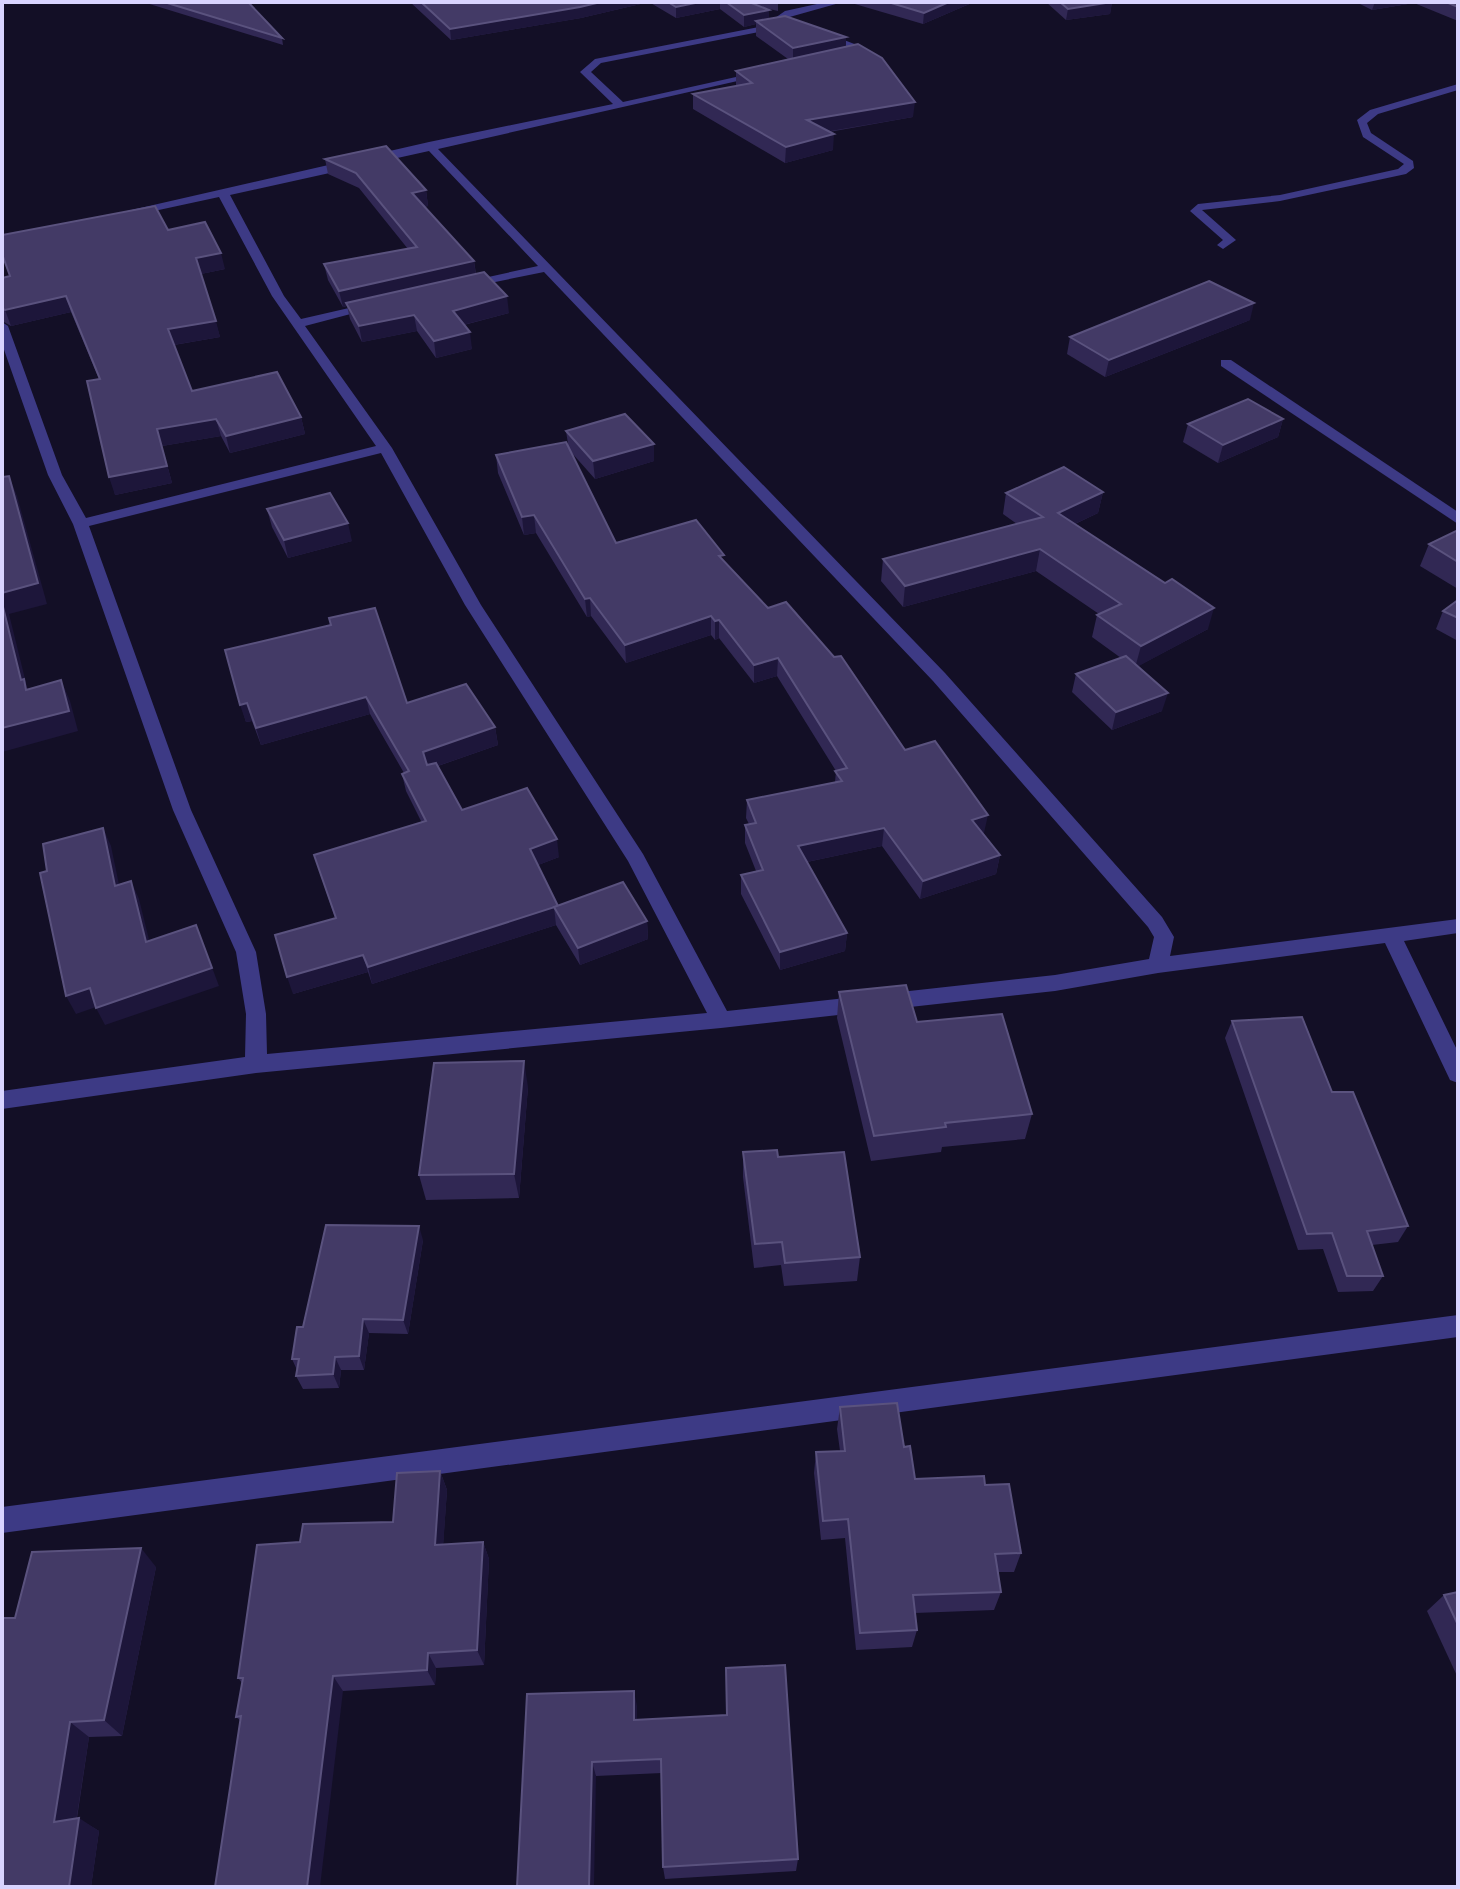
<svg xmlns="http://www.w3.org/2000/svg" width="1460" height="1889" viewBox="0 0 1460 1889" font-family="'Sofia Sans Condensed',sans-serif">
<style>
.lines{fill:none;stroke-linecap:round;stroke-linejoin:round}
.minor{fill:#3d3a85;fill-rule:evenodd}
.wall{fill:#312854}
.shaded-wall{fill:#1d163a}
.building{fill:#433a66;stroke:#5a527e;stroke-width:2}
</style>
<rect width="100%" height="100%" fill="#130f26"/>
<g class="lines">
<g class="minor">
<path d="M826 2H843L786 18 865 48V52L857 58 849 56 855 51 785 27 601 63 591 72 623 102 763 71 768 74 438 149 945 673 1162 917 1174 937 1170 956 1458 919V933L1404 941 1458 1052V1083L1450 1080 1385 943 1158 973 1055 991 721 1028 256 1073 2 1109V1091L245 1057 246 1014 236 952 173 810 73 524 48 475 2 344V322L8 326 62 475 86 518 376 446 272 296 219 197 131 216 127 215V211L429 142 613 104 580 72 595 59 779 23 775 18 785 11ZM429 151 538 266 461 283V289L544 272 933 681 1148 927 1154 937 1149 959 1055 975 727 1011 643 854 481 605 392 448 305 326 381 306 375 302 301 319 284 296 230 195ZM381 453 465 605 628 861 707 1013 267 1054 266 1014 256 952 191 810 89 526Z"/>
<polygon points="1458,84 1458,90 1378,114 1367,123 1371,133 1413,161 1414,168 1406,174 1280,201 1202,210 1236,240 1223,249 1217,245 1223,240 1190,211 1198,204 1280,195 1398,169 1404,164 1363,137 1357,120 1370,110"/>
<polygon points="1221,360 1231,360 1458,512 1458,524 1221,366"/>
<polygon points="1458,1315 1458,1337 2,1533 2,1507"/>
</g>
</g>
<g class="wall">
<polygon points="143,2 248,2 282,38 283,45"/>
<polygon points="410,2 778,2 778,11 761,7 769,10 769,19 846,37 846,47 913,117 829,132 833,150 785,163 693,109 693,94 736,86 736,71 788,59 756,36 756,24 744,27 720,9 676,18 649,2 581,18 451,40"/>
<polygon points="848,2 974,2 923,24"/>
<polygon points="1046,2 1112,2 1110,14 1066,20"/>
<polygon points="1356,2 1458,2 1458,21 1414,3 1372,10"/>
<polygon points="325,159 426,190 428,206 424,207 474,261 476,274 509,313 464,325 472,349 436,358 417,331 362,342 350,319 347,306 343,307 328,280 324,264 408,249 359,188 328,174"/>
<polygon points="168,230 225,269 201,274 220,337 174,345 192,391 301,417 305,434 230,453 221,436 162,446 172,483 115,495 99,379 71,312 11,326 2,321 2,278"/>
<polygon points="1250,320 1105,377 1067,354 1070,337"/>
<polygon points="1283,419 1278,437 1218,463 1183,442 1188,424"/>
<polygon points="566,431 654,444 654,461 595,479 571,452 616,543 724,562 984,833 983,833 1000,855 996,874 920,899 882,846 807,862 847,933 845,951 780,970 741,894 741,875 756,871 745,843 745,825 749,824 746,818 747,800 835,782 836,771 777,676 754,683 719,638 715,640 711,635 626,663 591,616 587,617 536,533 524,535 498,473 496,455 568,444"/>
<polygon points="1103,492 1098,513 1075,524 1208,629 1138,666 1162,711 1112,730 1072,692 1076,674 1121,658 1092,637 1097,615 1099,614 1036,571 903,607 881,581 883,559 1017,524 1003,514 1006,493"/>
<polygon points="267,509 352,541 288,558 272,527"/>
<polygon points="1458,530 1458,589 1420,566 1429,544"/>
<polygon points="1458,600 1458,641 1436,629 1443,611"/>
<polygon points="225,650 407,703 495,727 498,745 438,766 462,810 559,857 538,865 558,906 647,921 648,939 580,965 556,925 372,984 368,972 293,994 335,918 314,855 422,823 406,791 402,774 404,773 370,714 261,745 252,721 246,722"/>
<polygon points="839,992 917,1022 1032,1114 1025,1139 942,1147 941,1152 871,1161 837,1018"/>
<polygon points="1232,1021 1332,1092 1408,1226 1398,1242 1372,1245 1383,1276 1373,1291 1338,1292 1323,1249 1298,1250 1225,1038"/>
<polygon points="528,1087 519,1198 426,1200 419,1175"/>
<polygon points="743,1152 778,1157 860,1257 857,1281 784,1286 781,1265 754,1268 743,1177"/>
<polygon points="423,1240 408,1334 369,1333 364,1370 341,1370 339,1388 303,1389 296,1376 297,1370 292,1359 303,1327"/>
<polygon points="840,1407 904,1447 915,1479 985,1485 1021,1553 1014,1572 998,1572 1001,1592 994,1610 915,1613 917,1630 912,1647 856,1650 845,1538 821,1540 814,1473 816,1452 840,1451 837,1429"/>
<polygon points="440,1471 447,1490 443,1545 483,1542 489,1559 484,1665 436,1668 435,1685 343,1691 241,1721 236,1717 242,1683 238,1678 300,1542 393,1522"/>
<polygon points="156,1567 122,1736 89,1737 77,1818 99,1831 91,1887 15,1618"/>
<polygon points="1458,1592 1458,1678 1427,1611 1444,1595"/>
<polygon points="527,1694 637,1706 637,1720 798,1859 796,1871 665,1879 663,1867 662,1773 596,1776"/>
</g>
<g class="shaded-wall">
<polygon points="601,2 649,2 581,18 451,40 450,29"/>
<polygon points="700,2 720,2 720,9 676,18 676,7"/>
<polygon points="949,2 974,2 923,24 924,13"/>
<polygon points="1112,2 1110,14 1066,20 1068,9"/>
<polygon points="1375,2 1414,2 1414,3 1372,10"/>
<polygon points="769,10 769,22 756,21 756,24 744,27 744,15"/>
<polygon points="846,37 846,51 793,63 793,48"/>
<polygon points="915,102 913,117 807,135 807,120"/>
<polygon points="834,134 833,150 785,163 786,147"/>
<polygon points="426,190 428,206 414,209 412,193"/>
<polygon points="221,253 225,269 201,274 196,258"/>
<polygon points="474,261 476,277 346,303 347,306 343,307 339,291"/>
<polygon points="66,296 71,312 11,326 5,310"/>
<polygon points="507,296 509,313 455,327 453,311"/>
<polygon points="1254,303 1250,320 1105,377 1109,360"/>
<polygon points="414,315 417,331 362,342 359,326"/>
<polygon points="216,321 220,337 173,345 168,329"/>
<polygon points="470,332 472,349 436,358 434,341"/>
<polygon points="301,417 305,434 230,453 226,436"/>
<polygon points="216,419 221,436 162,446 172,483 115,495 109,477 157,429"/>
<polygon points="1283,419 1278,437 1218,463 1223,445"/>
<polygon points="654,444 654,461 595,479 593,461"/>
<polygon points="9,476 17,496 47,604 9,614 27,687 33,700 35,711 21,680 2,603"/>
<polygon points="1103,492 1098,513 1053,534 1058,513"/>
<polygon points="534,515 536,533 524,535 522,517"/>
<polygon points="348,523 352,541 288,558 284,540"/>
<polygon points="1040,549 1036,571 903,607 905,586"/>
<polygon points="590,598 591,616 587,617 585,599"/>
<polygon points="1214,608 1208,629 1135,668 1141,646"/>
<polygon points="711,616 711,635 626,663 625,645"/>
<polygon points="719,620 719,638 715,640 715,621"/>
<polygon points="778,658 777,676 754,683 754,665"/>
<polygon points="61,680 70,701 78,731 2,752 2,728"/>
<polygon points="1168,693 1162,711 1112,730 1116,712"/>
<polygon points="366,697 370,714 261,745 256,728"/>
<polygon points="247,703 252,721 246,722 240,705"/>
<polygon points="495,727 498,745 426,770 423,752"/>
<polygon points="988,815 984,833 969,838 972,820"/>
<polygon points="103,828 111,846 123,904 115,886"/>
<polygon points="884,828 882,846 797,864 798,846"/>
<polygon points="557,839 559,857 533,867 530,849"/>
<polygon points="1000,855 996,874 920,899 923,881"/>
<polygon points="131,881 139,899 154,960 146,942"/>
<polygon points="554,907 556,925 372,984 368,967"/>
<polygon points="647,921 648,939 580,965 578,948"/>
<polygon points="196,925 219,986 105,1025 96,1008"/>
<polygon points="847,933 845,951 780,970 780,952"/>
<polygon points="363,955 368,972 293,994 287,977"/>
<polygon points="90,988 99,1006 76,1014 66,996"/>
<polygon points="524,1061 528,1087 519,1198 514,1174"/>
<polygon points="419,1226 423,1240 408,1334 403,1320"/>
<polygon points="363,1319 369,1333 364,1370 359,1356"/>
<polygon points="335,1357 341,1370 339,1388 333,1374"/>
<polygon points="440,1471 447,1490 442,1563 435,1545"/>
<polygon points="483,1542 489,1559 484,1665 477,1650"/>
<polygon points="141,1548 156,1567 122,1736 104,1720"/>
<polygon points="428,1653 436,1668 435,1685 427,1670"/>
<polygon points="333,1676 343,1691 320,1887 307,1887"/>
<polygon points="634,1691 637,1706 637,1735 634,1720"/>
<polygon points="70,1722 89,1737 74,1835 54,1822"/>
<polygon points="592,1762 596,1776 594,1887 589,1887"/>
<polygon points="79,1818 99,1831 91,1887 69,1887"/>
</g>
<g class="building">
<polygon points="164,2 248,2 282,38"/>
<polygon points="421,2 601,2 580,7 450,29"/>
<polygon points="668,2 700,2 676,7"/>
<polygon points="726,2 749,2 769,10 744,15"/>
<polygon points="888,2 949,2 924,13"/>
<polygon points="1060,2 1112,2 1068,9"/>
<polygon points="1446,2 1458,2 1458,7"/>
<polygon points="785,16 846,37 793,48 756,21"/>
<polygon points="858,44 882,58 915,102 807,120 834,134 786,147 693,94 752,83 736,71"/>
<polygon points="386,146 426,190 412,193 474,261 339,291 324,264 417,247 356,173 325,159"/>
<polygon points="155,206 168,230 205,222 221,253 196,258 216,321 168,329 192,391 277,372 301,417 226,436 216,419 157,429 167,466 109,477 87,381 100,379 66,296 5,310 2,308 2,278 10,276 2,254 2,235"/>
<polygon points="484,272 507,296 453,311 470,332 434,341 414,315 359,326 346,303"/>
<polygon points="1209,281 1254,303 1109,360 1070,337"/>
<polygon points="1248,399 1283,419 1223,445 1188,424"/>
<polygon points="625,414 654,444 593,461 566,431"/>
<polygon points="566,442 616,543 696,520 724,555 719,556 768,608 786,602 834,657 841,656 905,750 935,741 988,815 972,820 1000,855 923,881 884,828 798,846 847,933 780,952 741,875 763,870 745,825 756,823 747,800 842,781 835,771 847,768 778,658 754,665 719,620 715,621 711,616 625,645 590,598 585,599 534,515 522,517 496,455"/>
<polygon points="1064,467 1103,492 1058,513 1165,583 1172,579 1214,608 1141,646 1097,615 1121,604 1040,549 905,586 883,559 1043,517 1006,493"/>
<polygon points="9,476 38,583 2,593 2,477"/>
<polygon points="330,493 348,523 284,540 267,509"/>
<polygon points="1458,530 1458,562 1429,544"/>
<polygon points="1458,600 1458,618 1443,611"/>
<polygon points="2,603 21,680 24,679 26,690 61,680 69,711 2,728"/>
<polygon points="375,608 407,703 466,684 495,727 423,752 427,765 436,763 462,810 527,788 557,839 530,849 558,906 368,967 363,955 287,977 275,935 336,918 314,855 426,821 402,774 409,771 366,697 256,728 247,703 240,705 225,650 331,625 329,618"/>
<polygon points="1126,656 1168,693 1116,712 1076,674"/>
<polygon points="103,828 115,886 131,881 146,942 196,925 212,968 96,1008 90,988 66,996 40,873 47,871 43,844"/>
<polygon points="623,882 647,921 578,948 554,907"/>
<polygon points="906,985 917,1022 1002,1014 1032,1114 945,1123 946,1127 874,1136 839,992"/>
<polygon points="1302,1017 1332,1092 1353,1092 1408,1226 1367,1231 1383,1276 1347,1276 1332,1233 1307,1234 1232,1021"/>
<polygon points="524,1061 514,1174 419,1175 434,1063"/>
<polygon points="777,1150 778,1157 844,1152 860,1257 785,1263 782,1242 755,1244 743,1152"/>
<polygon points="326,1225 419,1226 403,1320 363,1319 359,1356 335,1357 333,1374 296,1376 299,1359 292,1359 297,1327 303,1327"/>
<polygon points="897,1403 904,1447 910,1446 915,1479 984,1476 985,1485 1009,1484 1021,1553 995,1554 1001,1592 913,1595 917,1630 860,1633 848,1519 823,1521 816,1452 845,1451 840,1407"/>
<polygon points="440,1471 435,1545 483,1542 477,1650 428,1653 427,1670 333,1676 307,1887 215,1887 241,1716 236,1717 243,1678 238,1678 257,1545 300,1542 303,1524 393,1522 397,1473"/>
<polygon points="141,1548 104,1720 70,1722 54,1822 79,1818 69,1887 2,1887 2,1618 15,1618 32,1552"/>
<polygon points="1458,1592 1458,1625 1444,1595"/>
<polygon points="785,1665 798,1859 663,1867 661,1759 592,1762 589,1887 517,1887 527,1694 634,1691 634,1720 727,1715 726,1668"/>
</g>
<rect width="1460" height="1889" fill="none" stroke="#d9d4ff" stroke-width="8"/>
</svg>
